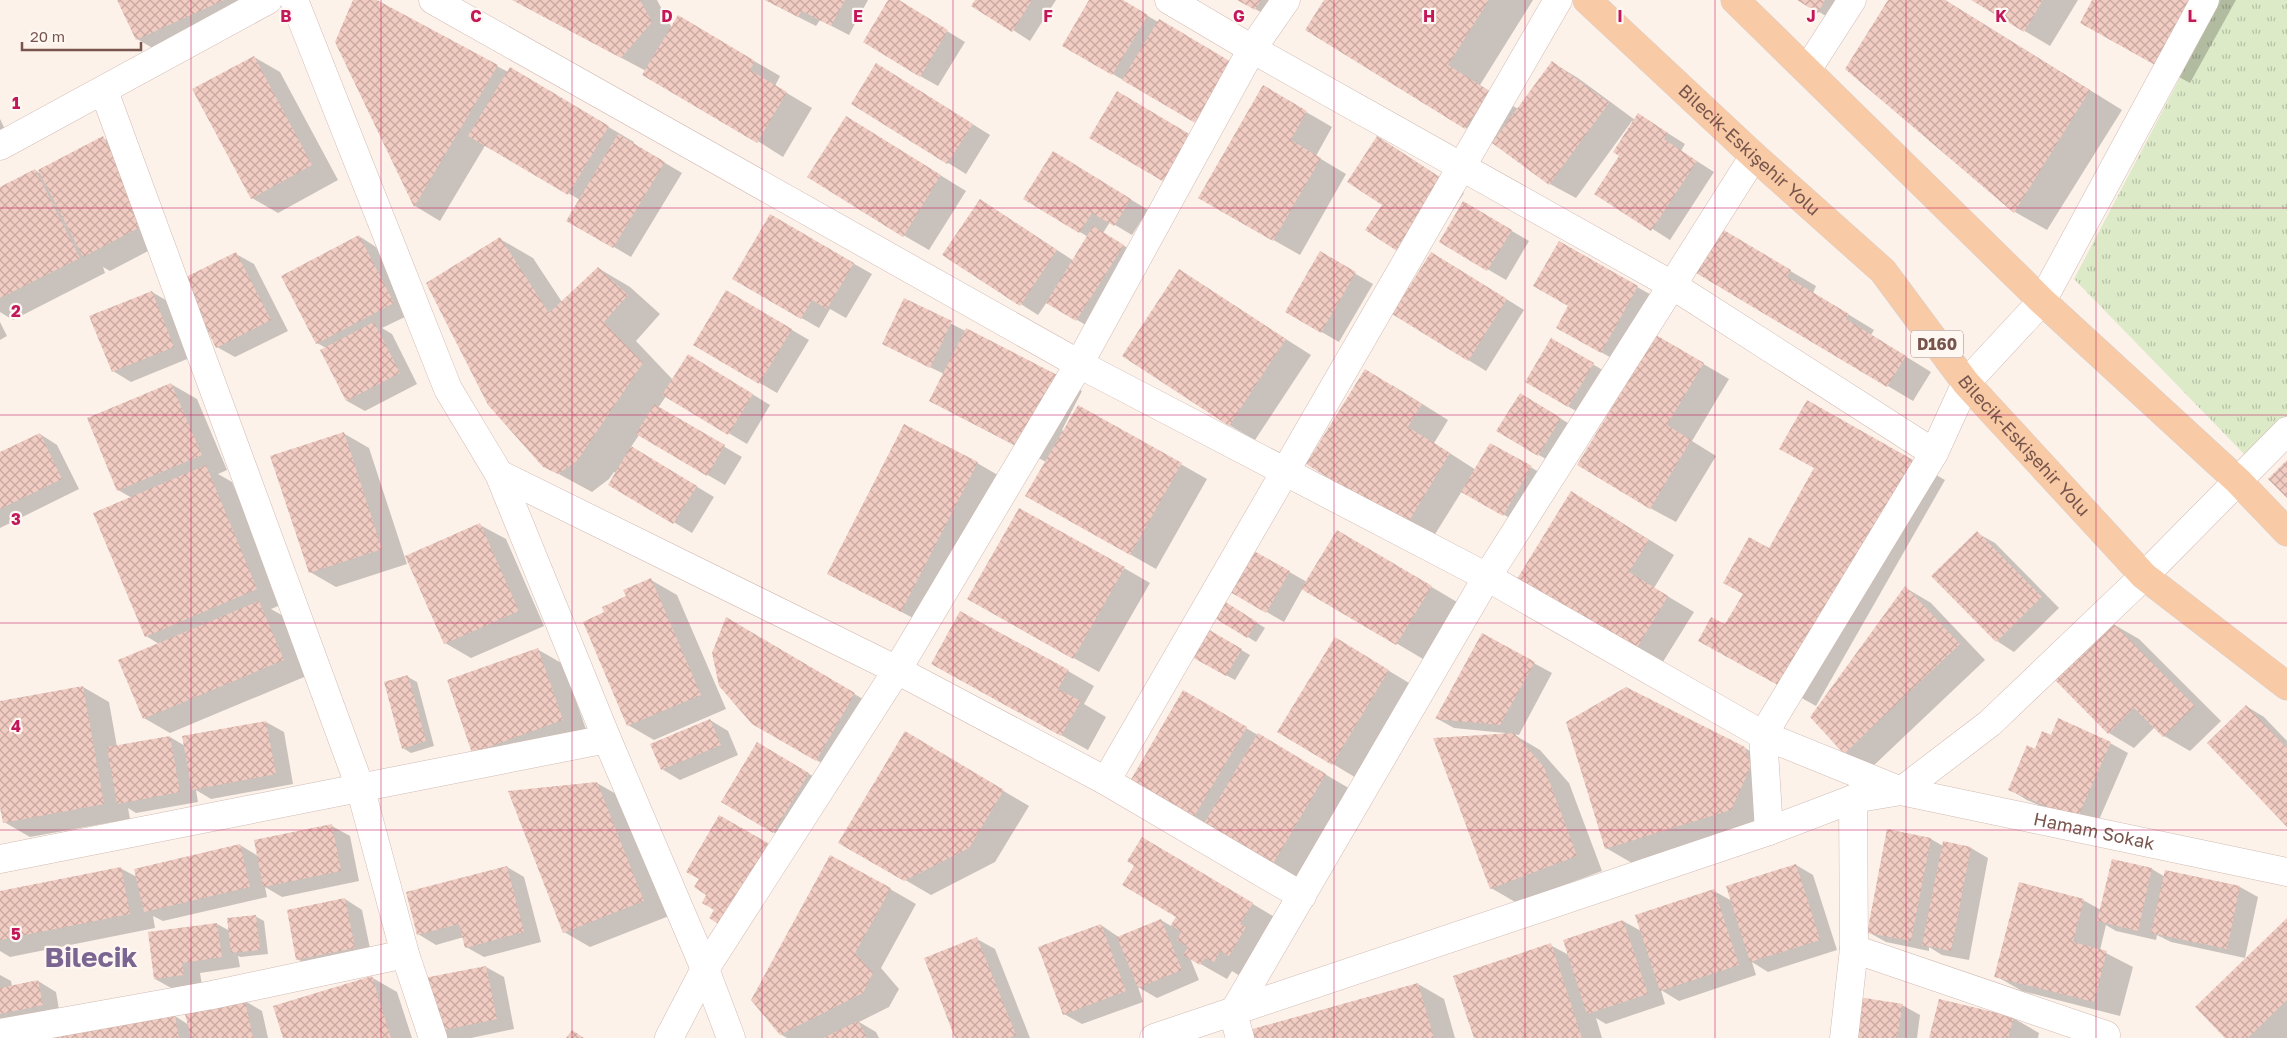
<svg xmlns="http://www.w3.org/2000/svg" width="2287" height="1038" viewBox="0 0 2287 1038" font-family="'Golos Text',sans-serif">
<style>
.grass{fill:url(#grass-tufts)}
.shadow{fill:#0003}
.building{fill:url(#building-cross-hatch)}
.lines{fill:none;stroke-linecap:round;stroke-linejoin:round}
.minor-casing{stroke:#d1bab2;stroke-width:29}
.major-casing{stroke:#d9cfcd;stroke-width:29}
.minor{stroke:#fff;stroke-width:28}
.major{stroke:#f8caa5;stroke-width:28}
.grid{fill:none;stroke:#c2185b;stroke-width:1;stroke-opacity:0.55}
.labels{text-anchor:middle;stroke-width:4.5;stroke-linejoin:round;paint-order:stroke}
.shield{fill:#fff7f1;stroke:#a0867e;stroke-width:1}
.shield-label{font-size:16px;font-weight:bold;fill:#77554d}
.street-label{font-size:18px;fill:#77554d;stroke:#fff7f1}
.town-label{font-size:28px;font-weight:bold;fill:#7b6692;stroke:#fff7f1}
.grid-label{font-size:16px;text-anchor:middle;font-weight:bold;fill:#c2185b;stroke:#fff7f1;stroke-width:4.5;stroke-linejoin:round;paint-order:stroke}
</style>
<defs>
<pattern id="grass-tufts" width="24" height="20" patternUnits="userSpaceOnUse" patternTransform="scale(1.25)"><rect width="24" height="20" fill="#dceac8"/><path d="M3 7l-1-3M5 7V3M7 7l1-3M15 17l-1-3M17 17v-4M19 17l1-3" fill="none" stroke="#b7c0a5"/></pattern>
<pattern id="building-cross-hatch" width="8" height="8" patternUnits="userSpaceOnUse" patternTransform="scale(1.25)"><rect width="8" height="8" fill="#f1ccc2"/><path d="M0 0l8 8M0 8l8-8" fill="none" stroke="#c8a8a0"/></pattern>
</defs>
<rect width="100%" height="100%" fill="#fcf2ea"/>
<polygon class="grass" points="2221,0 2287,0 2287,416 2248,458 2074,279"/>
<g class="shadow">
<polygon points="119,0 267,0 163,54 137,39"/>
<polygon points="355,0 374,0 508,72 510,69 634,142 633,144 682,173 631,257 568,220 580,200 486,144 440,221 415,206 336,42"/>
<polygon points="513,0 657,0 672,28 678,17 780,76 775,86 812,108 783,157 646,71"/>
<polygon points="765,0 868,0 849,35 820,20 816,26"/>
<polygon points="889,0 896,0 965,42 938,86 920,76"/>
<polygon points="977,0 1056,0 1030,41 1013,30"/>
<polygon points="1091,0 1121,0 1158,22 1130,84 1064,46"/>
<polygon points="1240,0 1296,0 1281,24"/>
<polygon points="1326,0 1533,0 1480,85 1518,109 1553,63 1578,78 1635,120 1639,115 1685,144 1681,151 1714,172 1670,240 1596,193 1620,155 1634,122 1632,121 1576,198 1550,184 1498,146 1466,128"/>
<polygon points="1799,0 1849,0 1836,22"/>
<polygon points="1889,0 1945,0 2122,110 2047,230 2015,212"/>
<polygon points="1973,0 2078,0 2050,46"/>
<polygon points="2094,0 2236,0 2190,83 2107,38"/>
<polygon points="254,57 280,72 338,180 278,213 252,198"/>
<polygon points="894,75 990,135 966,174 853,104"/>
<polygon points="1263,87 1332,127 1316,156 1346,174 1300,255 1200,198"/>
<polygon points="0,119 16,152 0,160"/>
<polygon points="872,133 966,191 929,250 903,235"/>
<polygon points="103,138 129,153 173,238 110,271 103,267 105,273 13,320 0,312 0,188 35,170 41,174"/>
<polygon points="1395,148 1464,193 1419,262 1384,205"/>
<polygon points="1071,163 1148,210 1132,235 1110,222 1103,233 1141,256 1094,330 1047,302 1038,315 944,255 980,200 1074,261 1088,237 1025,198"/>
<polygon points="1464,203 1529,241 1506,280 1441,242"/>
<polygon points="770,216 872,274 846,318 830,309 819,328 734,279"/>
<polygon points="359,236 376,247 411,314 382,328 392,334 417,384 365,411 347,401 326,348 317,343"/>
<polygon points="500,239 533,258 562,302 598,268 630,287 660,314 636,341 673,380 706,366 770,405 747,444 666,396 658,408 742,457 725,485 639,435 631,447 714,497 692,533 609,484 616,473 614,472 609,479 592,492 544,466"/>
<polygon points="1559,243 1655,297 1619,362 1575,338"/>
<polygon points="1748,246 1816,286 1813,293 1874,330 1871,335 1931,372 1913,401 1888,386"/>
<polygon points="1320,253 1373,284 1339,342 1287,312"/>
<polygon points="236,254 254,264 288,331 235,357 217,347"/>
<polygon points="1450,264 1524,310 1486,371 1394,314"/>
<polygon points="1179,271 1311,355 1255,440 1229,425"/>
<polygon points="726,291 809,340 777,393 695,345"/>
<polygon points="152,292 169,302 192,357 131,382 113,371"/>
<polygon points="905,300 1082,391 1062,430 1064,431 1078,406 1207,479 1156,569 1027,496 1046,462 930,401 944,374 883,344"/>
<polygon points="0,322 7,336 0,340"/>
<polygon points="1656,336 1729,379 1692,441 1716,456 1676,522 1650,508"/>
<polygon points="1552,340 1611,375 1586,417 1527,382"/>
<polygon points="171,384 197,399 227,470 218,474 232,482 283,604 271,609 285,617 309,675 170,733 144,718 159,644 146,636 132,498 118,490"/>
<polygon points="1392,385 1448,420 1434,443 1476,470 1491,444 1549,478 1522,525 1462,491 1432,539 1406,525"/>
<polygon points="1538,405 1578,429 1556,465 1498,431"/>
<polygon points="343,433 369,448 405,558 480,525 506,539 544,626 471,658 445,643 407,558 405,558 407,564 336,587 310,572"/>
<polygon points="40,434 57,445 79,489 0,528 0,454"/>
<polygon points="1912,461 1945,480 1816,706 1732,659 1726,626"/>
<polygon points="977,463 1003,478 928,626 828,573"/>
<polygon points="1598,508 1674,555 1654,588 1694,612 1661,665 1636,650"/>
<polygon points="1337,531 1457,602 1423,659 1303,588 1284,622 1232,592 1254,552 1307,582"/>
<polygon points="1977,533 1995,543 2059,608 2014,652 1997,641 1933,576"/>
<polygon points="1124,568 1150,583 1099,672 994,614"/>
<polygon points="651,580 677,595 726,709 654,740 628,725 606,613"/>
<polygon points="1906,588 1931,603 1985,660 1871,768 1845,753"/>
<polygon points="1233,608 1265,628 1256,642 1215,617"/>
<polygon points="726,619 880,709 842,775 753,723"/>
<polygon points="2113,624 2139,639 2221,721 2190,751 2164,736 2155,727 2134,748 2109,733"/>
<polygon points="1207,630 1250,655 1235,680 1192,656"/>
<polygon points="1482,635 1552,673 1519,735 1513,734 1540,750 1569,783 1602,871 1517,903 1491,888 1505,733 1454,728 1436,718"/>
<polygon points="537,649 563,664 588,735 473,752"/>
<polygon points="1361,654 1414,686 1358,779 1333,764"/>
<polygon points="1068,671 1094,686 1084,704 1106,717 1088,750 958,678"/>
<polygon points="408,677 417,682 434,746 411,753 403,748"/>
<polygon points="83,687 109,702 117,747 170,737 185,746 266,722 284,732 293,784 211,799 196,790 198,802 136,813 128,808 130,819 30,837 4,822 0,800 0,702"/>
<polygon points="1183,691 1352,790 1297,881 1130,782"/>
<polygon points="2246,706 2264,717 2287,741 2287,825"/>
<polygon points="710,720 728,731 738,755 680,780 662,769"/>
<polygon points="757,743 826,784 791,842 773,832"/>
<polygon points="2110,743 2128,753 2095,829 2027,800 2009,789 2035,750"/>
<polygon points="931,748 1029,806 995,862 931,895 840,842"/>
<polygon points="1745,748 1771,764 1757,825 1632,863 1606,848"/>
<polygon points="597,783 623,798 669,916 590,947 564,932"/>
<polygon points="719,816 785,854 716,910 701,879"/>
<polygon points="332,826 350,836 359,881 282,897 265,887 267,897 163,921 153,916 155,928 10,957 0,951 0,892 120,868 137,877 240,845 258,856"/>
<polygon points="1888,831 1931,839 1943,846 1971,848 1988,858 1969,960 1942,955 1929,947 1929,951 1886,942 1868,932"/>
<polygon points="1168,853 1278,919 1240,976 1232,971 1227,979 1190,958 1199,980 1157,998 1138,987 1143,1002 1082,1024 1064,1014 1101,925 1120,938 1161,920 1171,926 1177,916"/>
<polygon points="1796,865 1813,875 1837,950 1768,972 1752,962 1756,975 1679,1001 1661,990 1665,1004 1606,1024 1596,1018 1602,1038 1475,1038 1550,945 1569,955 1623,921 1641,931 1714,891 1732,901"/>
<polygon points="507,867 524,877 541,942 484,957 466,947 464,937 436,945 418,934"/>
<polygon points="2152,869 2165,877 2240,887 2258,897 2245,958 2171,942 2157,935 2156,940 2116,931 2106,925 2100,950 2133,967 2120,1016 2022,991 1996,976 2083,900 2101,910"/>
<polygon points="890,889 916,904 881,968 899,989 889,1007 859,1022 876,1032 879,1038 787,1038 780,1034"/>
<polygon points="345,899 362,910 372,958 315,969 297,959"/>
<polygon points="255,916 264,921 268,954 241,957 238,956 240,967 200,973 202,985 173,989 155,979 149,933 217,924 230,931"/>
<polygon points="2287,921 2287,1038 2226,1038"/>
<polygon points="977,939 995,949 1030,1038 957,1038"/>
<polygon points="486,967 504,977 514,1029 471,1038 448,1038 436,1031"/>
<polygon points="0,975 11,981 12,986 38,981 56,992 60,1015 0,1027"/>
<polygon points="371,977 397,992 412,1038 285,1038"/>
<polygon points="1418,984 1444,999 1455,1038 1253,1038"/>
<polygon points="245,1001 262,1011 268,1038 47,1038 175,1016 189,1025"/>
<polygon points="1902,1005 1920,1015 1917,1038 1853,1038"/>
<polygon points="2013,1018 2039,1033 2038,1038 1930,1038"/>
</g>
<g class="building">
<polygon points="117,0 224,0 136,40"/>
<polygon points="353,0 377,0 498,65 414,207 335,42"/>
<polygon points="512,0 640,0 652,22 621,58"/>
<polygon points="765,0 845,0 831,26 802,11 798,17"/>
<polygon points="888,0 899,0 948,30 920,77 863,42"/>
<polygon points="975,0 1032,0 1012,32 971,6"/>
<polygon points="1089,0 1123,0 1148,15 1112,75 1062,46"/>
<polygon points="1237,0 1261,0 1255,10"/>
<polygon points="1324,0 1489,0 1448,65 1489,91 1465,129 1305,30"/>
<polygon points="1797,0 1825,0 1818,13"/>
<polygon points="1888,0 1945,0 2090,90 2014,213 1845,69"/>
<polygon points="1971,0 2043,0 2024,32"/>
<polygon points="2092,0 2202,0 2164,70 2080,23"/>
<polygon points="678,15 755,61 750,70 787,92 757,143 642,75"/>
<polygon points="1159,19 1233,63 1197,124 1122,80"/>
<polygon points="254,56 312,165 251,199 192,89"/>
<polygon points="1552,61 1609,103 1549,185 1492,143"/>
<polygon points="876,63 973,124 947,164 851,104"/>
<polygon points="510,67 609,126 568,195 468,136"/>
<polygon points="1263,85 1307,111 1291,140 1321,158 1273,241 1198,198"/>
<polygon points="1117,91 1191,135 1164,182 1089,138"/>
<polygon points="1638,113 1668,133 1664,139 1697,161 1651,231 1594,194 1619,156 1613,152"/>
<polygon points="846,116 941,175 903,237 807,177"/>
<polygon points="618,134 665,162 613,248 566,221"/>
<polygon points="103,136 148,223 83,257 38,170"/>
<polygon points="1377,136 1447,182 1400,253 1365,230 1382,205 1347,182"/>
<polygon points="1053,151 1131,199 1114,226 1092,213 1079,233 1023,199"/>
<polygon points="35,169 80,258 0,298 0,187"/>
<polygon points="980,199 1057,250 1020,306 942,255"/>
<polygon points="1463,201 1512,230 1487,271 1439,242"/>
<polygon points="770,214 854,263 827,309 812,300 801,319 732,279"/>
<polygon points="1093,226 1124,245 1076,321 1046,303"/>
<polygon points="1722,229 1791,270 1787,277 1849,314 1846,319 1906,356 1887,387 1696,273"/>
<polygon points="359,235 394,303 316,344 281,276"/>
<polygon points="500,237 549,313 598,267 628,295 604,322 643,363 577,461 558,474 543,467 488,405 426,283"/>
<polygon points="1559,241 1638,286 1601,353 1556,328 1568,306 1533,286"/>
<polygon points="1320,251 1356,272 1321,333 1285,312"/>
<polygon points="236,252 271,320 216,348 182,279"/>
<polygon points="1431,252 1507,299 1468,361 1392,314"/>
<polygon points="1179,269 1286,339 1229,426 1122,356"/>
<polygon points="726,290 792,329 759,384 693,345"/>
<polygon points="152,291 174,347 112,372 89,316"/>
<polygon points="904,298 952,321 930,368 882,344"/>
<polygon points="374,322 400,373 346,401 320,350"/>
<polygon points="966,328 1057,375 1020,448 929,401"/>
<polygon points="1656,335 1704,363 1667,425 1691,440 1650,509 1577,465"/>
<polygon points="1551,338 1594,363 1568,407 1525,382"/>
<polygon points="688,354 753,394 728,435 662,395"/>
<polygon points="1365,369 1422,404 1408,427 1450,453 1406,526 1306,464"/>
<polygon points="171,383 202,455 117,491 87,418"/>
<polygon points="1520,393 1561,418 1538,456 1496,431"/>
<polygon points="1807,400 1913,460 1783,688 1698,641 1711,617 1725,624 1743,594 1723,583 1749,537 1769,548 1814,468 1779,449"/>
<polygon points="654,404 725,445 707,476 636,434"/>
<polygon points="1078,405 1182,463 1130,555 1025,496"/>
<polygon points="904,424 978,462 901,612 827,574"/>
<polygon points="344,432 382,549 309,573 270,456"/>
<polygon points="40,433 62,479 0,509 0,452"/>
<polygon points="1490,443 1532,466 1503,516 1461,492"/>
<polygon points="631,446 697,486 673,524 608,485"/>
<polygon points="2287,460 2287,498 2268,479"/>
<polygon points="206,465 257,589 145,637 93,513"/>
<polygon points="1571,491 1649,540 1629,572 1668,596 1635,651 1517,579"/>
<polygon points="1019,508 1125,567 1073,659 967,599"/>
<polygon points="480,523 519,611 444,644 405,556"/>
<polygon points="1337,530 1432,586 1396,645 1301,589"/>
<polygon points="1977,531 2042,597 1996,642 1931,576"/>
<polygon points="1254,551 1290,571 1266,613 1230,592"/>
<polygon points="651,578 701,695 627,726 583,622 604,612 602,607 626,596 623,590"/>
<polygon points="1905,586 1960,644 1844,754 1810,717"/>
<polygon points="259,601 284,660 143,719 118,660"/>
<polygon points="1224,601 1257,622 1247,638 1213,617"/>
<polygon points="960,611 1069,670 1058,689 1081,701 1061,736 931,664"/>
<polygon points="726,617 855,693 816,761 752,724 719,686 712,653"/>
<polygon points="2113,623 2195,706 2163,737 2134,708 2108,734 2055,680"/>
<polygon points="1206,628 1242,649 1226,676 1190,656"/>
<polygon points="1482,633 1535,662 1500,725 1435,719"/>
<polygon points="1335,637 1389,670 1332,765 1277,732"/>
<polygon points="538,648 563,720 472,753 447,680"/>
<polygon points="408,675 426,741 402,749 384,682"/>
<polygon points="83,686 104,804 3,823 0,807 0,701"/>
<polygon points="1626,687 1745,747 1751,766 1731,810 1605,849 1566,722"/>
<polygon points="1183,690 1247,727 1192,820 1129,783"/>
<polygon points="2246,705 2287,748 2287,827 2207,743"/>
<polygon points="2058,718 2111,742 2077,819 2008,790 2027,745 2035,749 2042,731 2051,735"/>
<polygon points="710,719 721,745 661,770 650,744"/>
<polygon points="266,721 276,774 192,790 182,736"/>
<polygon points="905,731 1004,790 969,848 904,881 838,843"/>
<polygon points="1258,733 1326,774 1271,867 1202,827"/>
<polygon points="1514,733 1544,767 1577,856 1490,889 1433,738"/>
<polygon points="170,736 180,792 117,804 107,747"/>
<polygon points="757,742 809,773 773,833 721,802"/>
<polygon points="597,782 644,901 563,933 508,791"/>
<polygon points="719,815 768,843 720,925 709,918 714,910 702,903 706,895 694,887 699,879 686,872"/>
<polygon points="332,824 341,871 263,887 254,840"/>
<polygon points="1887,829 1931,838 1911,941 1867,933"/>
<polygon points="1142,837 1253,903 1240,924 1246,927 1229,956 1220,951 1214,962 1205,958 1200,965 1183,955 1188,947 1177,940 1181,932 1171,925 1176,917 1122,885 1134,866 1127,861"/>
<polygon points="1943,841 1971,847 1951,951 1922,945"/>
<polygon points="240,844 250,887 144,912 134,869"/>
<polygon points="830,855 891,888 855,953 873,973 863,993 780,1035 751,1000"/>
<polygon points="2112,859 2152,868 2138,931 2097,921"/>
<polygon points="1796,864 1820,940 1750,962 1726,886"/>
<polygon points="507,866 524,932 465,948 459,924 417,935 406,892"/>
<polygon points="121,867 130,914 0,940 0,891"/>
<polygon points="2165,870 2240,886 2227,949 2151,933"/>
<polygon points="2019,882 2084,899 2073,942 2107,951 2094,1002 1994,977"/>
<polygon points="1714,889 1739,965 1660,991 1635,915"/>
<polygon points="345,898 355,948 296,960 287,910"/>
<polygon points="256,915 260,950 231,953 227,918"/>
<polygon points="2287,918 2287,1000 2248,1038 2225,1038 2195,1007"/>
<polygon points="1161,919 1182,970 1138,988 1117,937"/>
<polygon points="1623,920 1648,994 1587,1014 1563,940"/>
<polygon points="217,923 222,957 182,963 184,975 154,979 148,932"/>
<polygon points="1101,924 1126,991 1063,1015 1038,947"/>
<polygon points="977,937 1016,1035 1009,1038 955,1038 924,958"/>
<polygon points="1551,943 1582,1038 1474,1038 1453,976"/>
<polygon points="486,966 497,1019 435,1032 424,978"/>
<polygon points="372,976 391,1038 283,1038 273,1006"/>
<polygon points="38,980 43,1005 0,1014 0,988"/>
<polygon points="1418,983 1434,1038 1251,1038 1249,1030"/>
<polygon points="1858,997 1903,1004 1897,1038 1852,1038"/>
<polygon points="1939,999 2014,1017 2008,1038 1929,1038"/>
<polygon points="245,1000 253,1038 191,1038 185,1014"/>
<polygon points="175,1015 179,1038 45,1038"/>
<polygon points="858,1021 867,1038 823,1038"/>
<polygon points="572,1030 584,1038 566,1038"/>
</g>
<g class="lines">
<g class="minor-casing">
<g id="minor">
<polyline points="294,0 448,389 499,474 607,739 705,969 731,1038"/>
<path id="s1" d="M433 0 1079 364 1487 577 1763 735 1901 791 2287 872"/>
<polyline points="1169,0 1252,49 1672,285 1934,453"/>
<polyline points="1807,70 1852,0"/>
<polyline points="104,91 360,787 405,954 433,1038"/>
<polyline points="0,146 268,0"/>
<polyline points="499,474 897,670 1106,781 1302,896"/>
<polyline points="1106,781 1558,0"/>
<polyline points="1769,831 1763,735 1934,453 1966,383 2042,301 2205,0"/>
<polyline points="0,859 607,739"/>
<polyline points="1854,949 2106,1035 2105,1038"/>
<polyline points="0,1033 212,995 405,954"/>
<polyline points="669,1038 705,969 897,670 1079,364 1252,49 1286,0"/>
<polyline points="1154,1038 1769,831 1853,799 1901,791 1990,723 2144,576 2287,431"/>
<polyline points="1240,1038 1233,1013 1487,577 1754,156"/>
<polyline points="1844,1038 1854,949 1853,799"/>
</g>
</g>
<g class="major-casing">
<g id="major">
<path id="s2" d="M1587 0 1754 156 1883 271 1966 383 2144 576 2287 686"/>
<polyline points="1735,0 2042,301 2238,481 2287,532"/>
</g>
</g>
<use href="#minor" class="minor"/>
<use href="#major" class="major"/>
</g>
<path class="grid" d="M191 0V1038M381 0V1038M572 0V1038M762 0V1038M953 0V1038M1143 0V1038M1334 0V1038M1525 0V1038M1715 0V1038M1906 0V1038M2096 0V1038M0 208H2287M0 415H2287M0 623H2287M0 830H2287"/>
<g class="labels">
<rect class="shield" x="1911" y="330.5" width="52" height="27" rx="4"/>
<g class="shield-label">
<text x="1937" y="350">D160</text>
</g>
<g class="street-label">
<text dy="6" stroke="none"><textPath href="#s2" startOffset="221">Bilecik-Eskişehir Yolu</textPath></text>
<text dy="6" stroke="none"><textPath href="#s2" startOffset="626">Bilecik-Eskişehir Yolu</textPath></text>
<text dy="6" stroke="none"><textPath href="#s1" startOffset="1866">Hamam Sokak</textPath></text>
</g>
<g class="town-label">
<text x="91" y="967">Bilecik</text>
</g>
</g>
<g class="grid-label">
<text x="286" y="22">B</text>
<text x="476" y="22">C</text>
<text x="667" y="22">D</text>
<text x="858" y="22">E</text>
<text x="1048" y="22">F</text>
<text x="1239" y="22">G</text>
<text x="1429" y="22">H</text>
<text x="1620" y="22">I</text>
<text x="1811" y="22">J</text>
<text x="2001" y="22">K</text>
<text x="2192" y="22">L</text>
<text x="16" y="109">1</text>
<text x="16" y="317">2</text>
<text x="16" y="525">3</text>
<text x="16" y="732">4</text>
<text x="16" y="940">5</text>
</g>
<path d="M22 42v8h119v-8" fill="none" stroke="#77554d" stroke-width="2.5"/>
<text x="30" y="42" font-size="15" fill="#77554d" stroke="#fff7f1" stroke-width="4" paint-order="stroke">20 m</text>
</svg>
